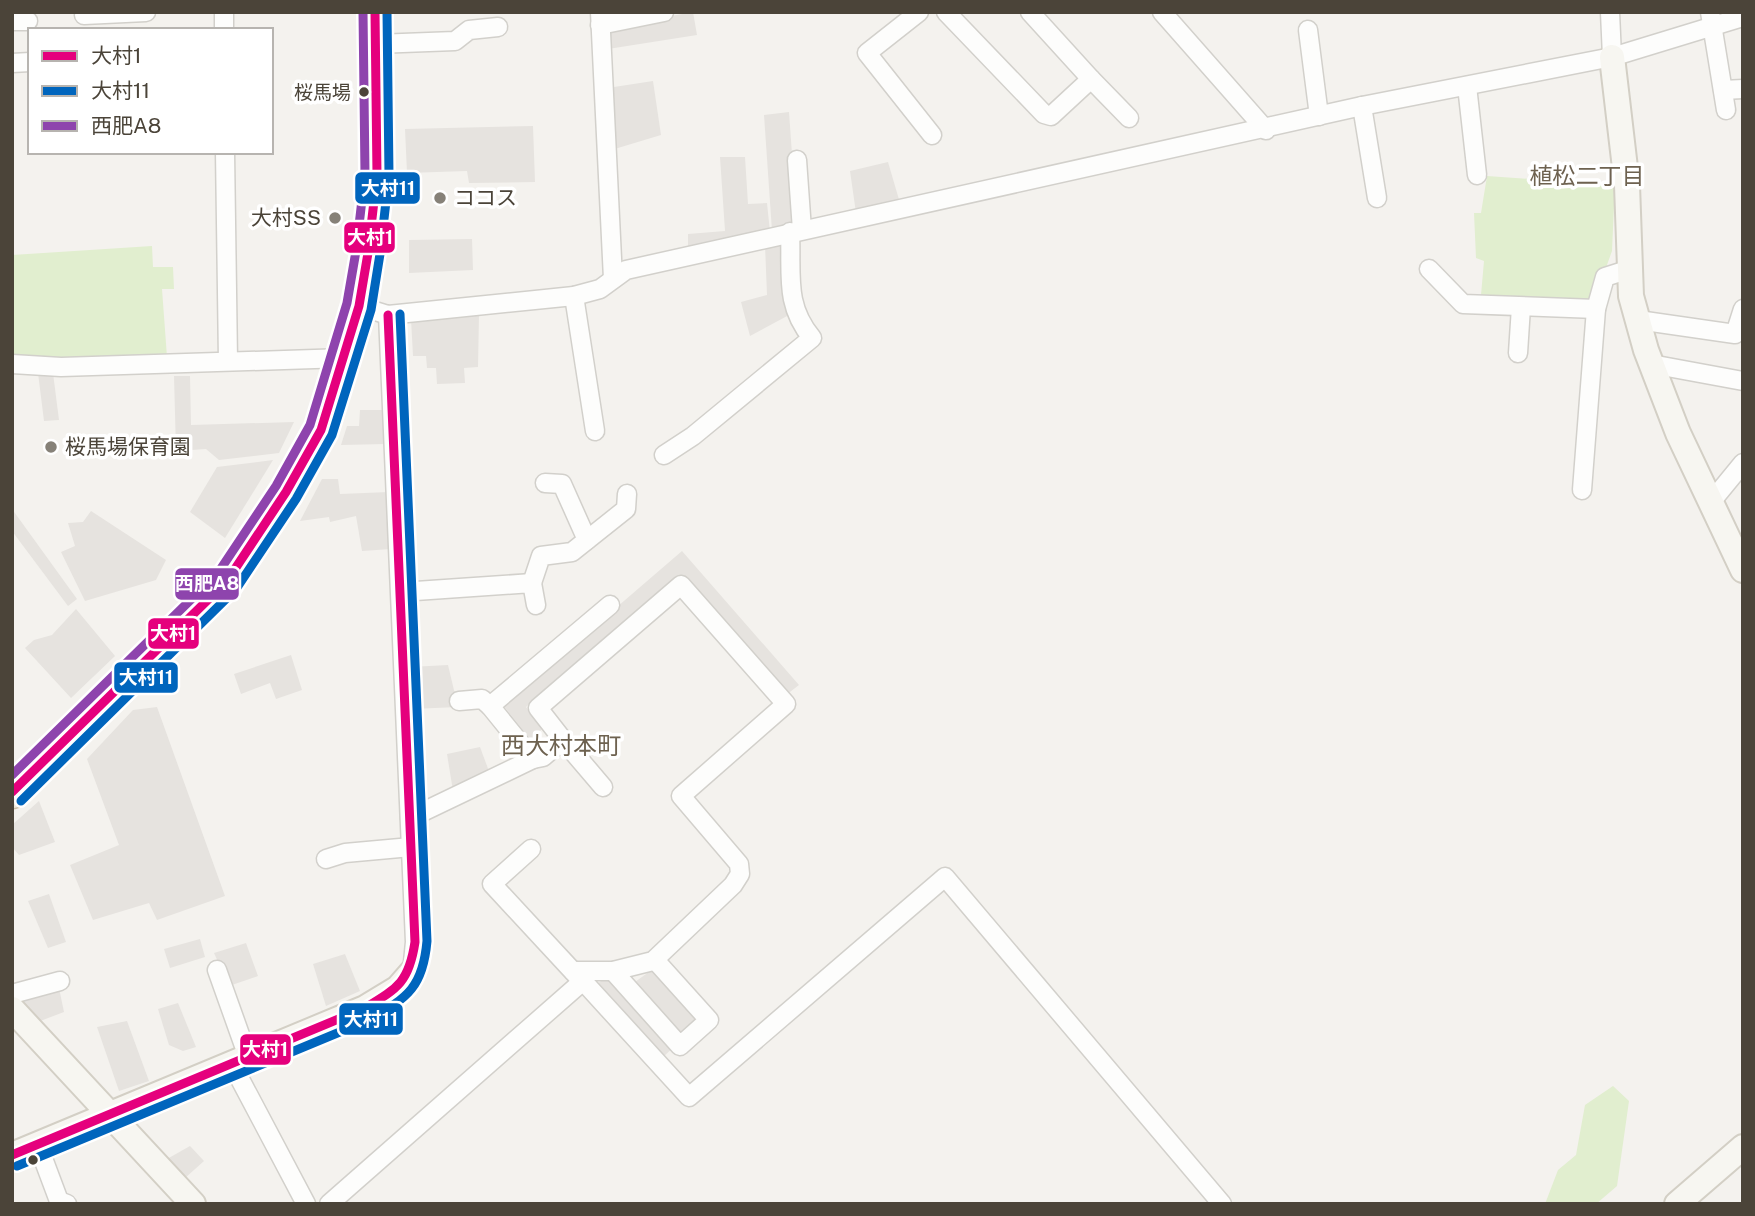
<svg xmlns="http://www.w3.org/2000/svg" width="1755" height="1216" viewBox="0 0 1755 1216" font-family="'Public Sans','Noto Sans JP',sans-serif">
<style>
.green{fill:#e1eecf}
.parking{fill:#e6e3df}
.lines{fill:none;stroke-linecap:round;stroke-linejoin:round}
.street-casing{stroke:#d2d0cb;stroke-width:21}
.secondary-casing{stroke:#d3cfc5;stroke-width:28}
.highway-casing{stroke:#ccbfa9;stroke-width:35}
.street{stroke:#fdfdfc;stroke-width:18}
.secondary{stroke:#f7f6f1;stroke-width:24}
.highway{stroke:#ede8db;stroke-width:32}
.bus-1-casing{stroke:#fff;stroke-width:14}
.bus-2-casing{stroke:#fff;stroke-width:14}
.bus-3-casing{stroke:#fff;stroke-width:14}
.bus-1{stroke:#e5007d;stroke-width:9}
.bus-2{stroke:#0065bd;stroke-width:9}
.bus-3{stroke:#8e44ad;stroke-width:9}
.bus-dot{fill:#4b4439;stroke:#fff;stroke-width:2.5}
.poi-dot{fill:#868178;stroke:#fff;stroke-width:2.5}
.labels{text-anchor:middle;stroke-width:7;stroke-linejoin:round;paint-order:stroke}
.bus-label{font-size:19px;fill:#4b4439;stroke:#fff;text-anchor:end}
.poi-label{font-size:21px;fill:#4b4439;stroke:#fff;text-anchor:start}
.neighbourhood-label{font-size:23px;fill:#6e6250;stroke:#fff}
.quarter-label{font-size:24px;fill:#6e6250;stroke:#fff}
.line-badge{stroke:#fff;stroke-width:2.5}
.badge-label{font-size:19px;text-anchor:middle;font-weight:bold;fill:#fff}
</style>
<rect width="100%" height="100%" fill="#f4f2ee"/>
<g class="green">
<polygon points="1557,164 1560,180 1615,184 1612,251 1594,301 1481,295 1484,261 1476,258 1474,213 1481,213 1487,176 1545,180 1546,165"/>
<polygon points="152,246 153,267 173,267 174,289 162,289 167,357 12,359 12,255"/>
<polygon points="1613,1086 1629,1101 1617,1186 1596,1204 1545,1204 1558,1170 1576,1155 1585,1105"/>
</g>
<g class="parking">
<polygon points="693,12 697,35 608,49 607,28"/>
<polygon points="653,81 661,135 608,151 614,87"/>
<polygon points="789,112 797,225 772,231 764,115"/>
<polygon points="533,126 535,182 469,183 467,171 407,173 405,129"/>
<polygon points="720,157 745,157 748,204 767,203 770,232 688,250 688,234 725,231"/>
<polygon points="888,162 900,203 856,213 850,171"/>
<polygon points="472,239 473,270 409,273 409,240"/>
<polygon points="786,241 789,315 750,336 741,302 767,295 765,245"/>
<polygon points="479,315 478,367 464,368 465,383 437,384 436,368 427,368 426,356 413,356 411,319"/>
<polygon points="38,373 53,373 59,420 44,421"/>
<polygon points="174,376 190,376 191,425 294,422 279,453 219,460 206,449 176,451"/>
<polygon points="360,410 386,410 386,444 341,445 347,426 359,426"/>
<polygon points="273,460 225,538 190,512 217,467"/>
<polygon points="322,479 338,479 340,494 389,492 391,549 362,551 356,516 330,522 329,517 300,521"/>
<polygon points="12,509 77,599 68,606 12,531"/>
<polygon points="91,511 166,560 156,580 85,601 61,552 75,546 68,523 83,522"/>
<polygon points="682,551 799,685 786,695 681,576 526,707 543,728 531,740 503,705"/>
<polygon points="76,609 115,656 71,698 25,648 34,640 52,635"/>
<polygon points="291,655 302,690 276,699 270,683 241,694 234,674"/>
<polygon points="448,665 458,707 412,709 410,667"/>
<polygon points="157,707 225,896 157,920 149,903 93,920 70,865 119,845 87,759 133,710"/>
<polygon points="480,747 490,774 453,791 447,754"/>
<polygon points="39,801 55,842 19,855 12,847 12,825"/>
<polygon points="49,894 66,942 48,948 28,901"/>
<polygon points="200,939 205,957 170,968 164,949"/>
<polygon points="246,943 258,976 229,986 214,953"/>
<polygon points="345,954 360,991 326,1006 313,964"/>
<polygon points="657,966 704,1019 663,1057 597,984 608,976 631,985"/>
<polygon points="59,988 64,1012 35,1023 13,998"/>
<polygon points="178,1003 196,1047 183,1051 169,1045 158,1009"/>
<polygon points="127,1021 149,1081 119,1091 97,1027"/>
<polygon points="190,1146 204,1161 185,1178 167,1159"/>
</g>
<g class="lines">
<g class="street-casing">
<g id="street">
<polyline points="224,12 224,30"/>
<polyline points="600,12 613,279"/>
<polyline points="919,12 867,53 932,135"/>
<polyline points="946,12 1044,114 1051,116 1091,79 1030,12"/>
<polyline points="1162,12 1266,130"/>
<polyline points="1610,12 1612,57"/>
<polyline points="1710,12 1726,110"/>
<polyline points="84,15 146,12"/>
<polyline points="12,21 28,21"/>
<polyline points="600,25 664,12"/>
<polyline points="1308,30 1319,116"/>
<polyline points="376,44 455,41 469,30 498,27"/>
<polyline points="12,63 30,62"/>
<polyline points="1091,79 1129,118"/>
<polyline points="1467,86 1477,175"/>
<polyline points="1723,90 1743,89"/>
<polyline points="1362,106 1377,198"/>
<polyline points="225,152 228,361"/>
<polyline points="797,160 802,230"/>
<polyline points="1429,269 1463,304 1596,309 1605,277 1630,269"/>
<polyline points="574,296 595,431"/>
<polyline points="359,306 388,315 574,296 600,289 626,270 1362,106 1612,57 1743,17"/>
<polyline points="388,315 415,942 412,972"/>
<polyline points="1638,320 1735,334 1743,309"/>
<polyline points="1518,353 1521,307"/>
<polyline points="12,364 61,367 345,358"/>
<polyline points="1651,364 1743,381"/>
<path d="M664 455 693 436 812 338C784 304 792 274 790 232"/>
<polyline points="545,483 562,484 587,540"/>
<polyline points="1582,490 1596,309"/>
<polyline points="1711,502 1743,463"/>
<polyline points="532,583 541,556 572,552 626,509 627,494"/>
<polyline points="401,592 532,583 536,605"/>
<polyline points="459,701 482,699 490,706"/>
<polyline points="563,740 538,708 681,585 786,704 681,796 739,864 740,874 733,885 653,961 613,971 573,971"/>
<polyline points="533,759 543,757 563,740 603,787"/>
<polyline points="410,818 533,759 490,706 610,605"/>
<polyline points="531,849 492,884 580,979"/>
<polyline points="326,859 345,853 411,847"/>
<polyline points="217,970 248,1057"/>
<polyline points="613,971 680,1046 709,1020 655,960"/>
<polyline points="12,994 60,981"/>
<polyline points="232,1064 306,1204"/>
<polyline points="38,1145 59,1201 67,1204"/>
<polyline points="329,1204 583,981 689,1097 945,877 1222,1204"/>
</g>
</g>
<g class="secondary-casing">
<g id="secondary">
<polyline points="1612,57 1627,185 1631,296 1646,350 1678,433 1743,570"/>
<polyline points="12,1009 193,1204"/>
<polyline points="12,1155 365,1008 398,988 412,972"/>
<polyline points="1677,1204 1743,1147"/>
</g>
</g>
<g class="highway-casing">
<polyline id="highway" points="12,792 227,581 286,492 321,430 359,306 368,253 377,175 375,12"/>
</g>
<use href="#street" class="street"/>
<use href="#secondary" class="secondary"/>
<use href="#highway" class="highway"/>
<g class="bus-1-casing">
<g id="bus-1">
<polyline points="12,792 227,581 286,492 321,430 359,306 368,253 377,175 375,12"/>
<path d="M12 1155 365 1008C398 988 409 982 415 942L388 315"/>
</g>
</g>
<g class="bus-2-casing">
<g id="bus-2">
<polyline points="21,801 236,589 296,499 332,435 371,310 380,254 389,175 387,12"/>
<path d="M17 1166 371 1019C408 997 423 987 427 941L400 314"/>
</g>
</g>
<g class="bus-3-casing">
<polyline id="bus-3" points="12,775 218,573 276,486 310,425 347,303 356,251 365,174 363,12"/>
</g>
<use href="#bus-1" class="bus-1"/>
<use href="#bus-2" class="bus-2"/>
<use href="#bus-3" class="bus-3"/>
</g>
<g class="bus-dot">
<circle cx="364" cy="92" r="6"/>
<circle cx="33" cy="1160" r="6"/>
</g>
<g class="poi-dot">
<circle cx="440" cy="198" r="7"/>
<circle cx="335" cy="218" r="7"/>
<circle cx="51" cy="447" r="7"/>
</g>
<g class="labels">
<g class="bus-label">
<text x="351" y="99">桜馬場</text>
</g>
<g class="poi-label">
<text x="454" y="205">ココス</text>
<text x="321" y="225" text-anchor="end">大村SS</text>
<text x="65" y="454">桜馬場保育園</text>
</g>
<g class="neighbourhood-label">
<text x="1587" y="184">植松二丁目</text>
</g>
<g class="quarter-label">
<text x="561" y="754">西大村本町</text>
</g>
</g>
<g class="line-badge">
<rect x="354" y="171" width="67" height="34" rx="7" fill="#0065bd"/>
<rect x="343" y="221" width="53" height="33" rx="7" fill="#e5007d"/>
<rect x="174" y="567" width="66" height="34" rx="7" fill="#8e44ad"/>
<rect x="147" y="617" width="53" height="33" rx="7" fill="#e5007d"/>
<rect x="113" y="661" width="66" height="33" rx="7" fill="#0065bd"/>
<rect x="338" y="1002" width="66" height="34" rx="7" fill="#0065bd"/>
<rect x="239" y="1033" width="53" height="33" rx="7" fill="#e5007d"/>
</g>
<g class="badge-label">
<text x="388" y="195">大村11</text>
<text x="370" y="244">大村1</text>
<text x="207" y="590">西肥A8</text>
<text x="173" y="640">大村1</text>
<text x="146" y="684">大村11</text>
<text x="371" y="1026">大村11</text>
<text x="265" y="1056">大村1</text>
</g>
<rect width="1755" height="1216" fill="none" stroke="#4b4439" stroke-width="28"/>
<rect x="28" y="28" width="245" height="126" fill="#ffffff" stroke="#b7b4b0" stroke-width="2"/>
<rect x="42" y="51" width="35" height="10" fill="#e5007d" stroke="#b7b4b0" stroke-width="2"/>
<text x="91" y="63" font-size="21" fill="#4b4439">大村1</text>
<rect x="42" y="86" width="35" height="10" fill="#0065bd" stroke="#b7b4b0" stroke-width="2"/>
<text x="91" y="98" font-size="21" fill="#4b4439">大村11</text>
<rect x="42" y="121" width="35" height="10" fill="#8e44ad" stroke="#b7b4b0" stroke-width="2"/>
<text x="91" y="133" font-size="21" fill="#4b4439">西肥A8</text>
</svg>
